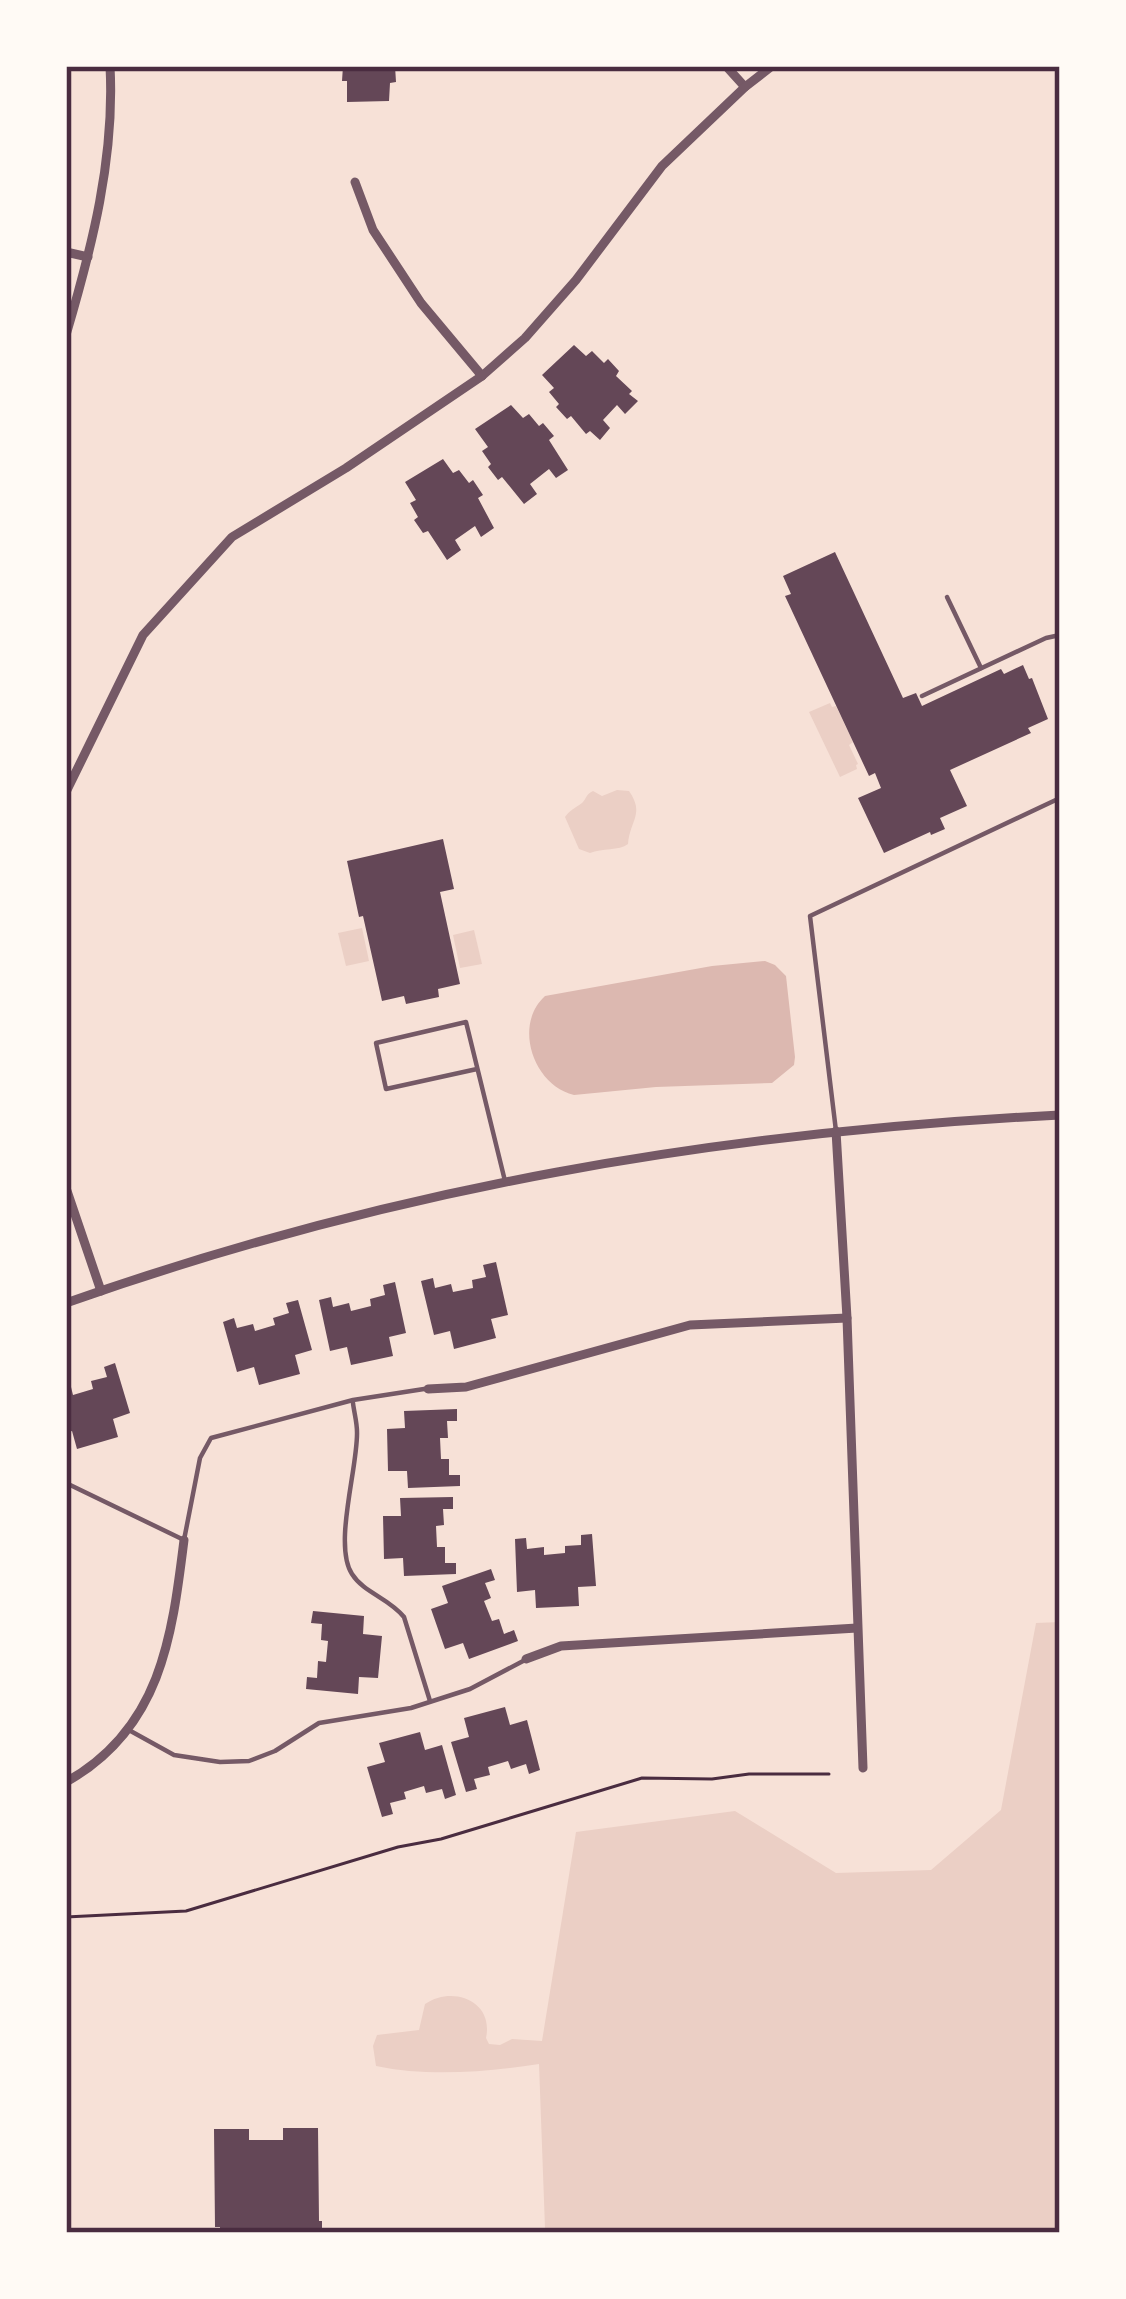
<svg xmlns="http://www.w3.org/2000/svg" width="1126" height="2299" viewBox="0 0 1126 2299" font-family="'Crimson Pro',serif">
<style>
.green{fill:#ebcfc5}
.water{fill:#dcb8b0}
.building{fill:#644757}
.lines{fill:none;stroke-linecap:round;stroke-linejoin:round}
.path{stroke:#4a2c40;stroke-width:3}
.service{stroke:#755966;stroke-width:4.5}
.minor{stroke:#755966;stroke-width:9}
.neatline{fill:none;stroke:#4a2c40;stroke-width:4.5}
</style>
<rect width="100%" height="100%" fill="#f7e1d7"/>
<g class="green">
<polygon points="830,703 832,707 836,706 853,742 849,745 858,764 856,765 857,769 840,777 809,712"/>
<path d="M617 790 629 791C645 814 630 820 628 844 619 851 602 848 590 853L579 849 565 817C571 809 574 809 582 803 587 798 586 794 593 791L602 796Z"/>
<polygon points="362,928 369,961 346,966 338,933"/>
<polygon points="474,930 482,964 460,968 453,935"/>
<path d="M1060 1622V2233H505V2229L545 2228 539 2064C487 2072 428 2077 376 2066L373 2046 377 2035 419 2030 425 2004C453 1985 494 2001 486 2038L489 2044 500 2045 512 2039 542 2041 576 1832 735 1811 836 1873 931 1870 1001 1810 1036 1623Z"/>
</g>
<path class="water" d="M765 961 775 965 786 976 795 1057 794 1065 772 1083 656 1087 574 1095C533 1085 513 1025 545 996L712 966Z"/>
<g class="building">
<polygon points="343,66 395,66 396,82 390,83 389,101 347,102 347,81 342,81"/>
<polygon points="574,345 586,356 592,351 604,363 608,359 619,371 616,376 632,391 629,394 638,401 625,414 617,405 603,420 610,428 600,440 590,431 586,434 571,416 567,419 556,407 559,404 549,392 554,388 542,375"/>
<polygon points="511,405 523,418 529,414 539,426 543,423 554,436 549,440 568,470 556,478 549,469 530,484 537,494 524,504 502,477 498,480 488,467 491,464 482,451 488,447 475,429"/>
<polygon points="443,459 453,473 459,470 469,483 473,480 483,495 478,498 494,528 481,537 475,526 455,540 461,550 447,560 428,531 423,533 414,520 418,517 410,503 416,500 405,482"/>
<polygon points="835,552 903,698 916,693 922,706 1001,669 1004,674 1023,665 1029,679 1032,678 1048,719 1028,728 1031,733 950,770 967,806 940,818 945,829 931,835 930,832 884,853 858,798 881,788 875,773 869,776 785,596 791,594 783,576"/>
<polygon points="443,839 454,889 440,892 460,984 438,989 439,997 406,1004 404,996 382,1001 363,916 359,917 347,861"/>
<polygon points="496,1262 508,1315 491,1319 496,1338 454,1349 450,1331 434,1335 421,1281 433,1278 435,1288 451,1284 453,1292 473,1288 472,1280 486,1277 483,1265"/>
<polygon points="395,1282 406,1333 389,1337 393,1356 351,1365 347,1347 330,1351 319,1300 331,1297 333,1307 349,1303 351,1311 371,1306 370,1299 385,1295 383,1285"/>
<polygon points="298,1300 312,1350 295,1355 300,1374 259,1385 254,1367 237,1372 223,1322 234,1318 237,1328 253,1324 255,1331 275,1325 273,1318 289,1313 286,1303"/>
<polygon points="115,1363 130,1413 113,1419 118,1437 77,1449 72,1431 66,1433 66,1389 71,1387 73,1395 93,1389 91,1381 107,1377 104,1367"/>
<polygon points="457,1409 457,1421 447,1421 448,1438 440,1438 441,1459 449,1459 449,1475 460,1475 460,1486 408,1488 407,1471 388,1471 387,1429 405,1428 404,1411"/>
<polygon points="453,1497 453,1509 443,1509 444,1525 436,1526 437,1547 445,1547 445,1563 456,1563 456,1574 404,1576 403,1558 384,1559 383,1516 401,1516 400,1498"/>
<polygon points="592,1534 596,1586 578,1587 579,1606 536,1608 535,1590 517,1592 515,1539 526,1538 527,1549 544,1547 544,1555 565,1553 565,1546 581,1545 581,1535"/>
<polygon points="491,1569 495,1580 485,1583 491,1598 484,1601 492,1621 499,1619 504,1634 514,1630 518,1641 469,1659 463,1643 445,1649 431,1609 448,1603 442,1586"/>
<polygon points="313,1611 364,1616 363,1634 382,1636 378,1678 359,1677 358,1694 306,1689 307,1677 317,1678 318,1661 326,1662 328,1641 321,1640 322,1624 311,1623"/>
<polygon points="505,1707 510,1725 527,1720 540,1770 529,1774 526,1764 511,1769 508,1761 488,1767 490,1775 474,1779 477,1789 466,1792 451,1742 469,1737 464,1718"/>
<polygon points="420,1732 425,1750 442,1745 456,1795 445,1799 442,1789 426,1793 424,1786 404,1792 406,1799 390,1803 393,1814 382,1817 367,1767 385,1762 379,1743"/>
<polygon points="283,2128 318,2128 319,2221 322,2221 322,2233 220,2233 220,2227 215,2227 214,2129 249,2129 249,2140 283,2140"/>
</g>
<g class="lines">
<polyline class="path" points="66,1917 186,1911 398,1847 441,1839 642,1778 712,1779 749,1774 829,1774"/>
<g class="service">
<polyline points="947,597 981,668"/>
<polyline points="922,696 1046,638 1060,635"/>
<polyline points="477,1069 386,1089 376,1043 466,1022 505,1181"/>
<polyline points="836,1131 810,916 1060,798"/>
<path d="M353 1403C354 1412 357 1422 357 1432 358 1467 333 1545 352 1574 364 1593 389 1598 404 1617L430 1701"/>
<polyline points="66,1483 184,1540 200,1458 211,1438 353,1400 424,1389"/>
<polyline points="127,1729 174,1755 220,1762 249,1761 275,1751 319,1723 411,1708 470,1689 525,1660"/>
</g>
<g class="minor">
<polyline points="726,66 745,87"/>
<polyline points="355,182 373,230 421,303 482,376"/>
<polyline points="66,252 88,257"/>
<path d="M66 335C92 247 115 158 110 66"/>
<polyline points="66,792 143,635 232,537 346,468 482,376 525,338 576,280 662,166 745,87 772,66"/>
<polyline points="836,1131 847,1318 863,1768"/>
<polyline points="66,1188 101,1291"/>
<path d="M66 1303C391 1188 717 1132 1060 1115"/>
<polyline points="428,1389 466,1387 690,1325 847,1318"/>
<polyline points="526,1659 561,1646 857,1628"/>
<path d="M66 1782C161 1729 172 1637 184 1540"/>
</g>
</g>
<rect width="1126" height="2299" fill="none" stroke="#fffaf5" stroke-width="138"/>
<rect x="69" y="69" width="988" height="2161" class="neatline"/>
</svg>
